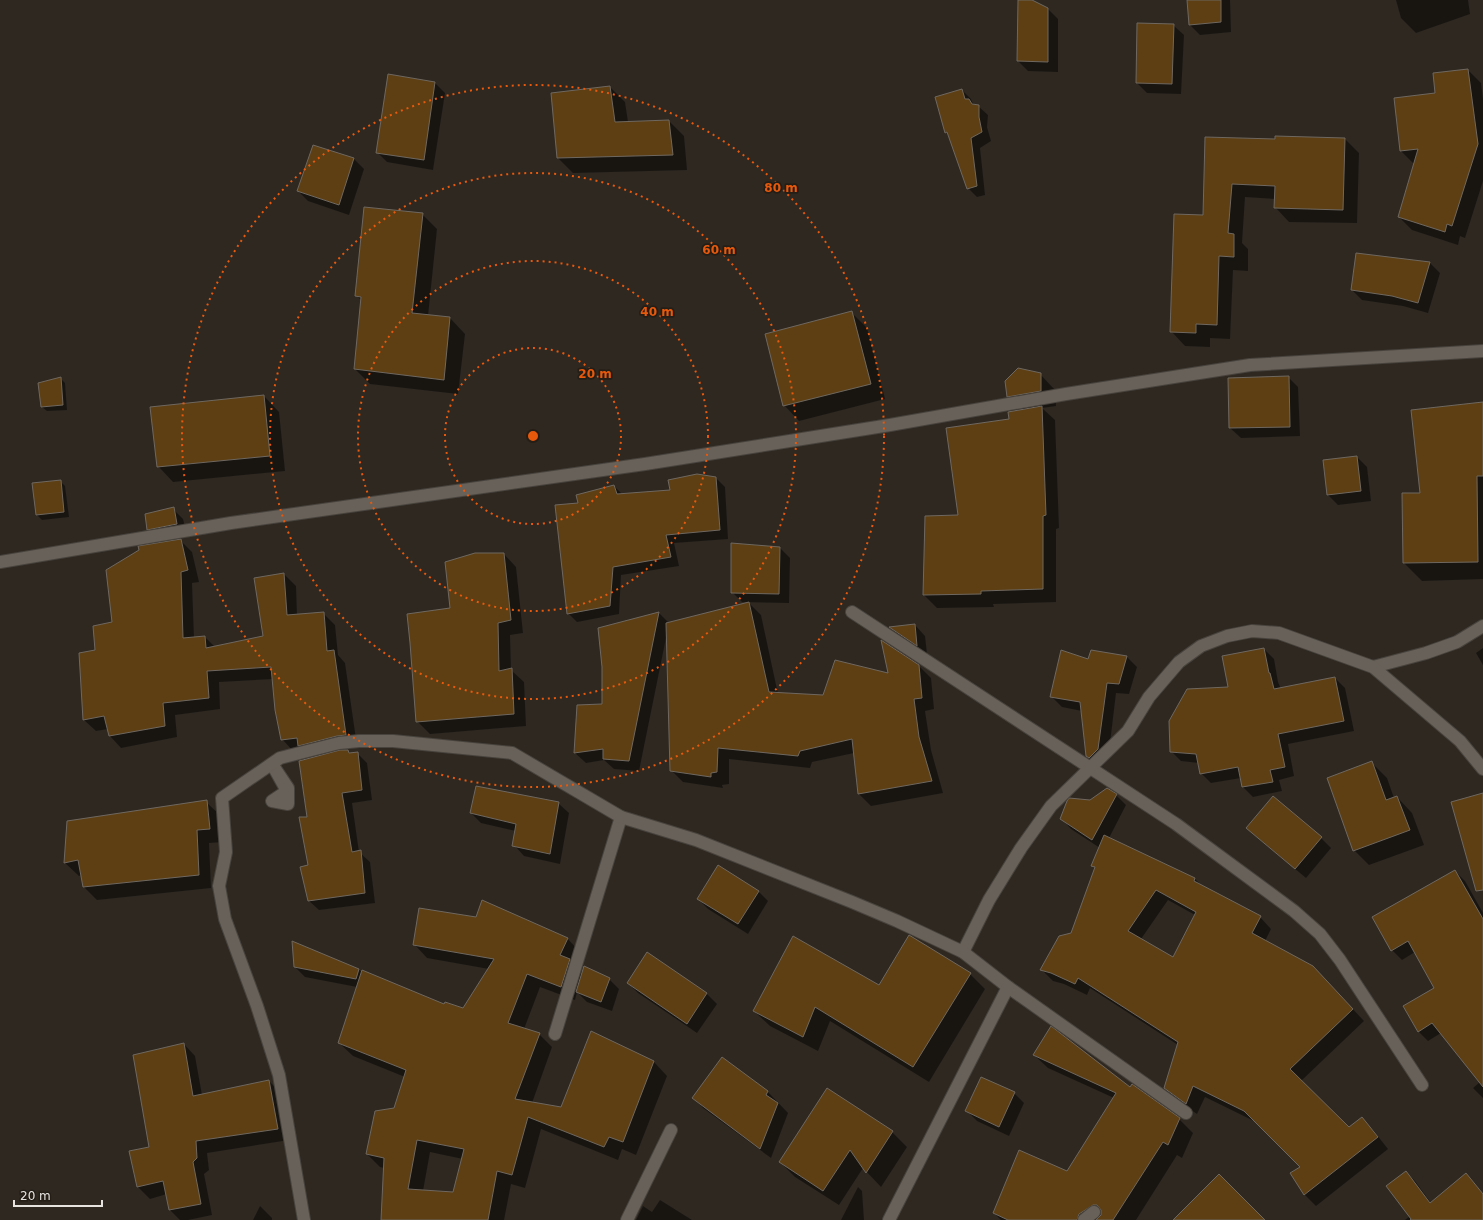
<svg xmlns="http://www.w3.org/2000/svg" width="1483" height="1220" viewBox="0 0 1483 1220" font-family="'DejaVu Sans',sans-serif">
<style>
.shadow{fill:#0007;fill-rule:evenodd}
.building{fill:#5d3f13;stroke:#6f6860;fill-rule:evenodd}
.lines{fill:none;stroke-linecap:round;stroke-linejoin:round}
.minor-casing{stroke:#48433d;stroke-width:14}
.minor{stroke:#686159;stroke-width:12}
.ring{fill:none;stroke:#e8590c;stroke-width:2;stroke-dasharray:2 4}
.centre{fill:#e8590c;stroke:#241e17;stroke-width:2}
.ring-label{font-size:12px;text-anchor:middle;font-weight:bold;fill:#e8590c;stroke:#241e17;stroke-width:3.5;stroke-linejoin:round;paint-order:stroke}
</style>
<rect width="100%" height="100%" fill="#2e2821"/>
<g class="shadow">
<polygon points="1019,0 1030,0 1048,9 1058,19 1058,72 1028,71 1018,61"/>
<polygon points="1188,0 1230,0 1231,32 1200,35 1190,25"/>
<polygon points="1396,0 1468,0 1470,14 1416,33 1401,18"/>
<polygon points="1173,25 1184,35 1181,94 1147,93 1137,83"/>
<polygon points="1468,70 1481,83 1483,99 1483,181 1465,238 1460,236 1458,245 1412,230 1399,217 1415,165 1401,151 1395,99 1436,94"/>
<polygon points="435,83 445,93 433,170 387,162 377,152"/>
<polygon points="610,87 625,102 628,122 669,121 684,136 687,170 573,173 558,158"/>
<polygon points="962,90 971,99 972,102 975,106 978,106 988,115 987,127 991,141 980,148 985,195 977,197 968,188 950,136 946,132"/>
<polygon points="1206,138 1276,140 1345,139 1359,153 1357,223 1289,222 1275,207 1275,199 1245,197 1242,243 1248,249 1248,271 1233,270 1230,339 1210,338 1210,347 1185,346 1171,331 1204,216"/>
<polygon points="313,146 354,159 364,169 349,215 308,201 298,191"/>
<polygon points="422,214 437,229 428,316 450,318 465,334 458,394 370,384 355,369 362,301 357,296"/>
<polygon points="1430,263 1440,273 1428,313 1403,306 1362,300 1352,290"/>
<polygon points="852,313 867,328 885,399 799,421 784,405"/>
<polygon points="1040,374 1055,390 1056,406 1042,408 1055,420 1059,528 1056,529 1056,602 993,604 994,607 937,608 924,595 926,517 959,516 1010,420 1022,410 1008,396"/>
<polygon points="1288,377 1298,387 1300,436 1241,438 1230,428"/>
<polygon points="60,378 65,383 67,410 47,411 42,407"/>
<polygon points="264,396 279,412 285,471 173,482 158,466"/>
<polygon points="1483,403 1483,579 1422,581 1404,563 1421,494"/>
<polygon points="1357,457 1367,467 1371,501 1338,505 1328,495 1324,461"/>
<polygon points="716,478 725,487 728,539 674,543 679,566 621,575 619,614 577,622 568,613 579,504 614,486 622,494 671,491"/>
<polygon points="60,481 65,486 69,517 42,520 37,515 33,484"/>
<polygon points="173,509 183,519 187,534 158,539 148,529"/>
<polygon points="180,540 192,552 199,582 192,583 194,638 205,637 215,647 264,636 284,574 296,586 297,615 323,613 335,625 338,655 345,663 357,746 310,757 303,750 293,751 282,739 273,679 219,682 220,709 175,715 177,737 121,748 110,736 108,729 96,731 84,720 96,651 113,622"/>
<polygon points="780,548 790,558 789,603 742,602 732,592"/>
<polygon points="504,554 516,567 523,633 510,635 511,670 524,682 526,726 430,734 417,721 451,609"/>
<polygon points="749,603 761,615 778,694 823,696 919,666 931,678 934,709 925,711 931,750 943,793 871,806 859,794 854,753 812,762 810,768 729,759 729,784 722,785 723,788 683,782 671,770 667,633 639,771 614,769 604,760 586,763 575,753 578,706 603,705 603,667 599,628 659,613 669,623"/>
<polygon points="915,625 925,636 927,654 901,637 891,628"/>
<polygon points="1483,648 1483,665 1476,653"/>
<polygon points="1264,649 1274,659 1278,682 1281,689 1335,678 1345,688 1354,731 1288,744 1294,776 1279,780 1282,791 1253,797 1243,787 1241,778 1211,783 1201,773 1199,763 1181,761 1171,751"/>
<polygon points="1092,651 1127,657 1137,667 1129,694 1116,693 1108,760 1100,768 1087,756 1082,711 1062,707 1052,697 1089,660"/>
<polygon points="348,751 351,753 357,753 367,763 372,800 352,803 359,852 370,862 375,903 319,910 308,900 309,866 308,818"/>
<polygon points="1372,763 1387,778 1394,798 1397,797 1412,813 1424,845 1369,865 1354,850"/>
<path d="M1116 795 1126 805 1109 838 1194 878 1204 888 1260 917 1271 929 1265 941 1324 978 1364 1021 1301 1081 1349 1129 1362 1119 1373 1130 1388 1149 1316 1206 1304 1194 1301 1167 1256 1122 1205 1097 1197 1114 1177 1100 1165 1088 1178 1045 1090 988 1087 995 1064 984 1053 981 1042 970 1072 934 1096 869 1093 865 1100 848 1071 829 1061 818 1090 801ZM1168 900 1195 915 1173 958 1141 939Z"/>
<polygon points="206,802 220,815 223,842 209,843 211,888 97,900 84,887 82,875 79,876 65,863 68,822"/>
<polygon points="558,803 569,813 560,864 524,856 514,845 516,831 481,823 471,813"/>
<polygon points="1248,828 1321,838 1331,848 1306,878 1258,838"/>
<polygon points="1455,871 1465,881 1483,913 1483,1098 1473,1088 1480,1082 1441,1033 1428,1041 1418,1031 1435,988 1415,952 1402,960 1392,950"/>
<polygon points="758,891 768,901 748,934 708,909 698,899"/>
<path d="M567 938 580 952 575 965 582 973 609 979 619 989 612 1011 587 1002 577 992 575 1000 540 987 524 1029 539 1034 552 1047 532 1103 561 1108 591 1032 654 1062 667 1076 636 1155 622 1149 618 1160 541 1129 525 1188 511 1184 504 1220H382L384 1168 380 1167 367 1154 395 1109 405 1077 353 1056 339 1043 357 987 305 977 295 967 359 969 362 973 445 1005 464 1009 489 969 427 958 414 944ZM430 1152 463 1159 454 1193 423 1191Z"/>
<polygon points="970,974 985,989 929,1082 830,1021 818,1051 770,1026 754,1011 880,986"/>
<polygon points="628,983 707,994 717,1004 697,1033 638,993"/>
<polygon points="184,1044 195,1056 202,1095 269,1081 281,1093 289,1140 207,1153 209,1170 204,1174 212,1215 188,1220 180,1220 170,1210 167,1194 150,1199 138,1187 130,1151 150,1147"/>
<polygon points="1034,1055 1130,1088 1179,1119 1193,1133 1182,1158 1177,1155 1136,1220 1001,1220 994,1213 1067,1172 1114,1098 1048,1068"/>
<polygon points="722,1058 768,1092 788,1113 771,1158 703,1108 693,1097"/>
<polygon points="1014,1093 1024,1103 1009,1136 977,1121 967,1111"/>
<polygon points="892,1132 907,1147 881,1187 863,1168 839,1205 795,1177 780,1162"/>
<polygon points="1406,1172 1415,1181 1431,1203 1474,1183 1483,1194 1483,1220 1405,1220 1410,1216"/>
<polygon points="858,1187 862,1191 864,1220 841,1220"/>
<polygon points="660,1200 692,1220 636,1220 643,1206 652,1212"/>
<polygon points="260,1206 272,1218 272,1220 253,1220"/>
</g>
<g class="building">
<polygon points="1018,0 1032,0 1048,8 1048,62 1017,61"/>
<polygon points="1187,0 1221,0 1221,22 1189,25"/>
<polygon points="1137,23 1174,24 1172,84 1136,83"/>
<polygon points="1468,69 1478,144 1452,226 1447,224 1445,232 1398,217 1418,149 1400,151 1394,98 1435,93 1433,73"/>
<polygon points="388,74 435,82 424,160 376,153"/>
<polygon points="610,86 615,122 669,120 673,155 557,158 551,93"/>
<polygon points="962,89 965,99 969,99 972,104 979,105 979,117 982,132 971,138 977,186 967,189 947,132 945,133 935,97"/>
<polygon points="1275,136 1345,138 1343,210 1274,208 1275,186 1232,184 1228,233 1234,234 1234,257 1219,256 1217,325 1196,324 1196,333 1170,332 1174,214 1203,215 1205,137 1275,139"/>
<polygon points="313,145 354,158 339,205 297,191"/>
<polygon points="364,207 423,213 412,313 450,317 444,380 354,369 361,297 355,296"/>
<polygon points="1356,253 1430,262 1418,303 1392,296 1351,290"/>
<polygon points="852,311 871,384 783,406 765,334"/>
<polygon points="1018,368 1041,373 1041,391 1007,397 1005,381"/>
<polygon points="1289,376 1290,427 1229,428 1228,378"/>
<polygon points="61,377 63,405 41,407 38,383"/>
<polygon points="264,395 270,456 157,467 150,407"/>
<polygon points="1483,402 1483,476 1477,476 1478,562 1403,563 1402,493 1420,493 1411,410"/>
<polygon points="1042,406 1046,515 1043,516 1043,589 981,591 981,594 923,595 925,516 958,515 946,428 1009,419 1008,412"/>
<polygon points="1357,456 1361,491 1327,495 1323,460"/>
<polygon points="697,474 716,477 720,530 666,535 671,557 613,567 610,606 567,614 555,505 578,503 576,495 614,485 617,494 670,490 668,480"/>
<polygon points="61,480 64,512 36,515 32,483"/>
<polygon points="174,507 177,524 147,530 145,514"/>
<polygon points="181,539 188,570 181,572 183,638 205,636 206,648 263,636 254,578 284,573 287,615 324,612 327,651 334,650 346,735 337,736 298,746 297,738 281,740 275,710 271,667 207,671 209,698 163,703 165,726 109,736 104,716 83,720 79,653 95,650 93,626 112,622 106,570 139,550 138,546"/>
<polygon points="731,543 780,547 779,594 731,593"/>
<polygon points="475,553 504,553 511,620 498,623 499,671 512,668 514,714 416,722 410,643 407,614 450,608 445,562"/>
<polygon points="749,602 769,692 823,695 835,660 888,673 881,640 919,665 922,698 914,699 919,737 932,781 858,794 852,739 800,751 798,756 718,748 717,772 711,773 711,777 670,771 666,623"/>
<polygon points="659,612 629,761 603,759 603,749 574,753 577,705 602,704 602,667 598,628"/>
<polygon points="915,624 917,646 889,627"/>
<polygon points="1264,648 1269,673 1270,673 1274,689 1335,677 1344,721 1278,734 1285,767 1270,770 1273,782 1242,787 1238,767 1200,774 1196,754 1170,752 1169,721 1187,689 1228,687 1222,656"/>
<polygon points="1061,650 1088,659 1091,650 1127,656 1119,684 1107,683 1098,749 1089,758 1086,756 1080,702 1050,697"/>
<polygon points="340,750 348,750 349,753 358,752 362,790 342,793 352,852 361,850 365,893 308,901 300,867 308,865 299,817 307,817 299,761"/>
<polygon points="1372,761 1386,800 1397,796 1410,830 1353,851 1327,778"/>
<polygon points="476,786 559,802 550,854 512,846 516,824 470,813"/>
<polygon points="1107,788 1117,794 1092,840 1060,819 1067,801 1069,798 1090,800"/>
<polygon points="1483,793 1483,890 1476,891 1451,802"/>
<polygon points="1273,796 1322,837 1295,869 1246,828"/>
<polygon points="207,800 210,829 197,830 199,875 83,887 78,860 64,863 67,821"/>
<path d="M1104 835 1195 878 1194 881 1261 916 1252 933 1313 966 1353 1009 1290 1069 1349 1127 1362 1117 1378 1137 1304 1195 1290 1173 1300 1167 1244 1111 1193 1086 1186 1104 1164 1088 1178 1042 1078 978 1075 984 1051 973 1040 970 1059 936 1071 933 1095 867 1091 866ZM1156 890 1196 912 1173 957 1128 931Z"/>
<polygon points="718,865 759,891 738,924 697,899"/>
<polygon points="1455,870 1483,919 1483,1087 1432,1023 1418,1032 1403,1006 1434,988 1408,941 1391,951 1372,917"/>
<path d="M482 900 568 938 560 955 570 959 561 987 527 974 508 1023 540 1033 515 1099 561 1107 591 1031 654 1061 623 1142 609 1137 604 1147 528 1117 512 1175 497 1171 488 1220H381L384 1158 366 1154 375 1111 394 1108 406 1070 338 1043 362 970 444 1004 445 1002 463 1008 494 959 413 945 419 908 476 917ZM417 1140 464 1149 453 1192 408 1189Z"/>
<polygon points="909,935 971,973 913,1067 815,1007 803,1037 753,1011 793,936 879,985"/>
<polygon points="292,941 359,969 356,979 294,967"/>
<polygon points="647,952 707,993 687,1024 627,983"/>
<polygon points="584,966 610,978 601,1002 576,992"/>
<polygon points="1051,1026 1130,1087 1132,1084 1180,1118 1168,1145 1163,1142 1113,1220 1096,1220 1101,1215 1101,1210 1097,1205 1093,1205 1079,1214 1077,1220 1008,1220 993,1213 1019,1150 1067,1171 1116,1093 1033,1055"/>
<polygon points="184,1043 193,1096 269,1080 278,1129 196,1141 197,1158 193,1162 201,1204 169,1210 163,1181 137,1187 129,1151 149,1147 133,1055"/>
<polygon points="722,1057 768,1091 766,1095 778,1103 760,1149 692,1098"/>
<polygon points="981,1077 1015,1092 999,1127 965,1111"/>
<polygon points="827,1088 893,1131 866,1173 850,1150 823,1191 779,1162"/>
<polygon points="1406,1171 1430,1203 1466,1173 1483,1194 1483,1220 1410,1220 1411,1219 1386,1186"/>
<polygon points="1219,1174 1265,1220 1173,1220"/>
</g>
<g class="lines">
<g class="minor-casing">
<g id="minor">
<polyline points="0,562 231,523 645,464 890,425 1066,394 1250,365 1483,351"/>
<polyline points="852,612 1176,824 1294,911 1320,934 1340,960 1422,1085"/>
<polyline points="1373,667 1426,653 1457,642 1483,626"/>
<polygon points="272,764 288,788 288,804 272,801 287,791"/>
<polyline points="963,952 989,900 1021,848 1051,806 1128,731 1149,697 1179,662 1201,646 1227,636 1252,631 1279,633 1373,667 1460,741 1483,769"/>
<polyline points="555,1034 621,817"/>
<polyline points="304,1220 279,1075 257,1006 225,919 219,886 226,852 222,798 280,758 339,743 359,741 393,741 512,753 621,817 696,840 852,902 897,921 963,952 1008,987 1186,1113"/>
<polyline points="627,1220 671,1130"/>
<polyline points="889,1220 1008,987"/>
<polyline points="1084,1220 1094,1212"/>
</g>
</g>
<use href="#minor" class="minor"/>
</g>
<g class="ring">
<circle cx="533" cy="436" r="88"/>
<circle cx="533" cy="436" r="175"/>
<circle cx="533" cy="436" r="263"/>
<circle cx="533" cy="436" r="351"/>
</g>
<circle cx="533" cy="436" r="6" class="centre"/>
<g class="ring-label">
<text x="781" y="192">80 m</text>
<text x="719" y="254">60 m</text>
<text x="657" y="316">40 m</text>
<text x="595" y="378">20 m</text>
</g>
<path d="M14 1200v6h88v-6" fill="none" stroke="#e7e3df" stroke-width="2"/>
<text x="20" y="1200" font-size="12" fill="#e7e3df" stroke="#241e17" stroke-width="3" paint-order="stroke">20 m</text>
</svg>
